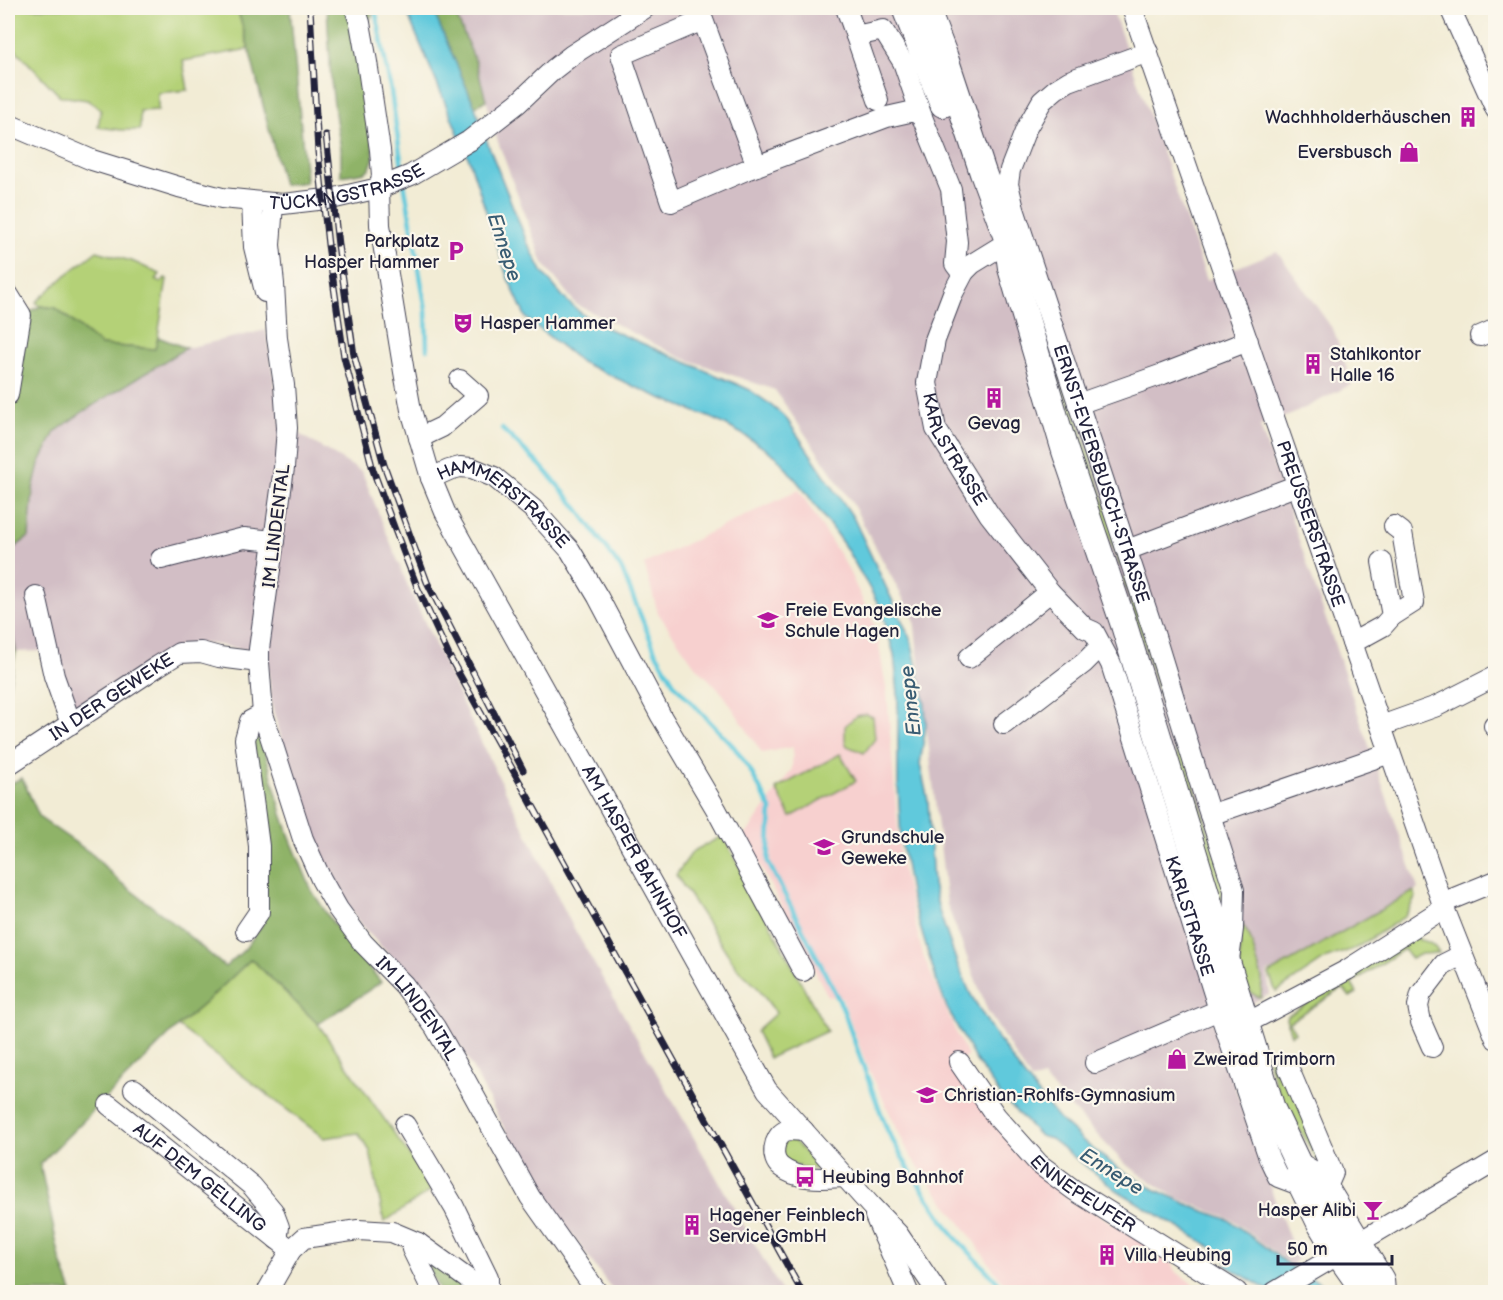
<svg xmlns="http://www.w3.org/2000/svg" width="1503" height="1300" viewBox="0 0 1503 1300" font-family="'Balsamiq Sans',sans-serif">
<style>
.built{fill:#f7d0cf}
.industrial{fill:#d2bec5;fill-rule:evenodd}
.green{fill:#b4d177;stroke:#6b7a59;stroke-width:1.5}
.forest{fill:#8fb368;stroke:#586a52;stroke-width:1.5}
.water{fill:#60c9dc;stroke:#41768c;stroke-width:1.5}
.lines{fill:none;stroke-linecap:round;stroke-linejoin:round}
.stream{stroke:#60c9dc;stroke-width:4.5}
.minor-casing{stroke:#414052;stroke-width:22}
.major-casing{stroke:#414052;stroke-width:28}
.minor{stroke:#fff;stroke-width:20}
.major{stroke:#fff;stroke-width:26}
.rail-casing{stroke:#22223b;stroke-width:7}
.rail{stroke:#fbf7ec;stroke-width:4.5;stroke-dasharray:14;stroke-linecap:butt}
.labels{text-anchor:middle;stroke-width:4.5;stroke-linejoin:round;paint-order:stroke}
.poi-label{font-size:18px;fill:#22223b;stroke:#fbf7ec;text-anchor:start}
.street-label{font-size:18px;fill:#22223b;stroke:#fbf7ec}
.water-label{font-size:20px;font-style:italic;fill:#385c73;stroke:#fbf7ec}
</style>
<rect width="100%" height="100%" fill="#fbf7ec"/>
<filter id="ink" filterUnits="userSpaceOnUse"><feTurbulence type="fractalNoise" baseFrequency=".0167" numOctaves="2"/><feDisplacementMap in="SourceGraphic" scale="12" xChannelSelector="R" yChannelSelector="G"/><feConvolveMatrix kernelMatrix="1 2 1 2 8 2 1 2 1" color-interpolation-filters="sRGB"/></filter>
<filter id="wash" filterUnits="userSpaceOnUse"><feTurbulence type="fractalNoise" baseFrequency=".008" numOctaves="4" result="noise"/><feDisplacementMap in="SourceGraphic" scale="24" xChannelSelector="R" yChannelSelector="G"/><feGaussianBlur stdDeviation="1.35" result="paint"/><feColorMatrix in="noise" values="0 0 0 0 0 0 0 0 0 0 0 0 0 0 0 0 0 1.4 0 .05"/><feComposite in="paint" operator="in"/></filter>
<g filter="url(#wash)">
<rect width="100%" height="100%" fill="#f2ecd5"/>
<polygon class="built" points="799,490 846,565 876,628 887,694 900,858 922,953 958,1037 968,1056 953,1064 995,1125 1072,1202 1084,1206 1167,1256 1175,1271 1204,1292 1015,1292 1007,1286 998,1276 973,1240 909,1154 865,1061 842,998 828,996 745,836 792,769 793,747 762,753 723,694 693,663 658,613 644,564"/>
<g class="industrial">
<path d="M453 8H1112L1207 280 1277 251 1334 331 1352 384 1293 414 1260 426 1418 889 1267 973 1270 994 1213 1023 1267 1179 1297 1258 1292 1266 1233 1220 1175 1197 1125 1164 1043 1078 1031 1080 988 1012 947 905 914 619 851 501 775 390 680 357 576 304 543 263 497 139 476 63ZM1176 751 1228 894 1181 781Z"/>
<polygon points="266,330 281,423 362,472 408,586 465,709 572,925 782,1292 614,1292 531,1179 466,1056 426,994 360,924 332,881 310,835 272,707 266,653 206,643 180,645 62,718 42,651 16,652 8,609 8,552 29,537 33,489 39,464 55,432 84,411 186,348"/>
</g>
<g class="green">
<polygon points="8,8 237,8 249,49 183,61 188,90 158,93 158,110 140,111 140,130 121,130 98,127 101,109 87,100 60,96 8,42"/>
<path d="M1014 223 1125 564 1120 566C1104 523 1084 482 1069 439Z"/>
<polygon points="97,251 134,262 160,274 156,280 161,283 165,278 167,279 156,349 101,345 56,308 40,306 36,302 66,275"/>
<polygon points="1129,576 1227,889 1228,929 1181,781 1176,751 1123,578"/>
<polygon points="866,714 873,717 875,739 864,753 847,746 845,741 845,726 856,716"/>
<polygon points="840,754 856,781 791,817 776,789"/>
<polygon points="723,836 827,1031 769,1058 756,1031 776,1013 757,987 737,968 676,875 693,851"/>
<polygon points="1414,891 1416,897 1405,916 1395,923 1356,948 1327,958 1276,992 1269,974 1273,971"/>
<path d="M1242 924 1250 937 1262 978 1261 998C1232 989 1240 946 1242 924Z"/>
<path d="M1418 936 1419 940C1429 941 1434 945 1439 953L1421 954 1411 959 1404 949 1351 983 1357 993 1350 997 1343 988 1289 1022 1295 1032 1291 1035 1286 1018 1287 1016 1403 943Z"/>
<polygon points="252,958 318,1024 433,1189 384,1222 370,1151 358,1133 324,1138 178,1026 205,1003"/>
<polygon points="1277,1057 1280,1058 1327,1169 1325,1174 1278,1092 1268,1059"/>
<polygon points="792,1138 820,1170 797,1166 782,1161 783,1144"/>
</g>
<g class="forest">
<polygon points="237,8 290,8 306,182 283,185 249,49"/>
<polygon points="327,8 377,8 359,35 374,157 370,168 365,172 341,176 341,149 336,120 331,81"/>
<polygon points="432,8 453,8 476,63 486,100 475,107"/>
<polygon points="40,306 56,308 101,345 155,349 158,337 186,348 84,411 55,432 39,464 33,489 29,537 8,552 8,420 26,314"/>
<polygon points="8,609 16,652 9,687 8,691"/>
<polygon points="258,726 282,814 292,843 312,891 331,920 381,982 318,1024 251,959 205,1003 178,1026 40,1164 60,1259 72,1292 8,1292 8,785 22,778 40,818 92,854 119,881 176,925 225,967 245,949 262,925 249,738"/>
<polygon points="432,1261 473,1292 440,1292 427,1264"/>
</g>
<polygon class="water" points="405,8 432,8 475,107 489,147 527,242 543,273 565,299 582,314 602,326 748,389 767,402 786,418 853,517 911,640 925,702 926,725 920,764 928,801 933,884 939,911 957,963 971,995 992,1030 1023,1075 1059,1119 1089,1146 1118,1168 1154,1189 1196,1208 1229,1220 1289,1265 1336,1292 1271,1292 1228,1267 1224,1256 1211,1247 1118,1191 1051,1139 1040,1136 1001,1096 975,1059 947,1008 937,982 911,897 901,841 898,785 898,693 894,654 881,609 866,582 844,545 805,491 776,456 744,435 716,420 651,394 581,362 526,318 507,276 469,159"/>
<g class="lines">
<g class="stream">
<polyline points="375,8 391,91 403,174"/>
<polyline points="404,182 426,310 427,349"/>
<polyline points="502,429 540,465 575,505 622,570 655,651 675,685 734,747 750,770 771,809 768,862 842,1006 862,1063 888,1132 910,1171 954,1236 1007,1292"/>
</g>
</g>
</g>
<g filter="url(#ink)">
<g class="lines">
<g class="minor-casing">
<g id="minor">
<path id="s1" d="M355 8 360 23 367 62 380 150 382 176 379 188 380 225 404 372 411 410 431 478 445 512 767 1090 871 1206 898 1234 937 1292"/>
<polyline points="846,8 856,36 883,30 903,62 922,117"/>
<path id="s2" d="M1132 8 1444 908 1496 1039"/>
<polyline points="1450,8 1496,110"/>
<polyline points="856,36 878,100"/>
<path id="s3" d="M1148 52 1069 81 1056 89 1042 101 1026 129 1010 170 1008 184 1014 209 1153 630 1205 799 1234 890 1233 929 1229 960"/>
<path id="s4" d="M8 124 92 160 179 187 222 198 283 204 335 198 379 188 411 175 452 151 469 141 518 103 554 69 572 55 645 8"/>
<polyline points="757,166 703,20 621,55 671,202 746,170 887,117 914,111 922,117 951,189 957,242 955,264 958,268 964,272"/>
<polyline points="252,202 254,247 265,292"/>
<path id="s5" d="M273 204 270 245 274 284 277 338 284 385 287 428 284 468 259 649V662L263 714 303 839 321 879 338 909 363 943 404 985 435 1027 461 1072 530 1197 597 1292"/>
<path id="s6" d="M998 248 972 264 964 272 953 293 935 340 927 383 936 429 989 514 1050 592 1085 628 1094 632 1111 664 1219 1010 1269 1158 1278 1177 1302 1186"/>
<polyline points="8,294 21,315 8,395"/>
<polyline points="1480,336 1496,329"/>
<polyline points="1078,404 1163,374 1248,341"/>
<polyline points="419,438 442,427 478,396 460,380"/>
<path id="s7" d="M431 478 449 470 460 467 472 468 494 477 533 509 570 550 598 597 661 716 716 809 803 971"/>
<polyline points="1127,550 1298,485"/>
<polyline points="161,559 244,538 274,541"/>
<polyline points="36,596 54,676 71,724"/>
<polyline points="1392,616 1414,602 1402,532 1394,526"/>
<polyline points="1352,643 1383,626 1392,616 1382,562"/>
<polyline points="969,658 1050,592"/>
<polyline points="1004,724 1084,663 1101,646"/>
<polyline points="1496,725 1494,726 1496,728"/>
<polyline points="1381,726 1437,706 1496,676"/>
<path id="s8" d="M8 765 158 666 179 653 201 652 219 657 259 662"/>
<polyline points="1210,815 1390,753"/>
<polyline points="1442,903 1496,881"/>
<polyline points="246,931 259,912 259,846 245,739 250,721 263,714"/>
<polyline points="1233,1028 1245,1024 1347,970 1444,908"/>
<polyline points="1432,1047 1421,1022 1418,1006 1421,994 1444,964 1462,955"/>
<path id="s9" d="M959 1062 996 1116 1039 1164 1074 1190 1237 1292"/>
<polyline points="1095,1063 1219,1010"/>
<polyline points="1288,1067 1333,1173 1326,1189"/>
<polyline points="134,1089 252,1186 273,1211 279,1227 277,1239"/>
<path id="s10" d="M109 1105 291 1250"/>
<polyline points="405,1125 454,1207 488,1277 488,1292"/>
<path d="M804 1131C798 1131 791 1129 785 1131 773 1137 770 1159 781 1167 798 1181 825 1178 845 1177"/>
<polyline points="875,1216 908,1292"/>
<polyline points="418,1243 412,1249 433,1292"/>
<polyline points="267,1292 291,1250 304,1238 358,1230 392,1232 418,1243 476,1285 484,1292"/>
<polyline points="1275,1292 1496,1161"/>
</g>
</g>
<g class="major-casing">
<g id="major">
<polyline points="905,8 943,104"/>
<polyline points="926,8 944,55 983,173 1007,238 1011,268 1065,451 1123,622 1272,1109 1299,1166 1302,1186 1320,1223 1339,1255 1365,1292"/>
<polyline points="1299,1166 1318,1177 1326,1189 1381,1280 1382,1292"/>
</g>
</g>
<use href="#minor" class="minor"/>
<use href="#major" class="major"/>
<g class="rail-casing">
<g id="rail">
<polyline points="310,8 318,152 328,245 344,357 373,470 395,530 418,589 449,656 523,788 802,1292"/>
<polyline points="326,135 338,245 354,355 384,465 427,582 523,770"/>
</g>
</g>
<use href="#rail" class="rail"/>
</g>
</g>
<defs>
<g id="building-bare" transform="scale(1.62)"><path d="M-4-6H4V6H1V3H-1V6H-4ZM-2.5-4.3h1.7v1.8h-1.7ZM.8-4.3h1.7v1.8H.8ZM-2.5-1h1.7V.8h-1.7ZM.8-1h1.7V.8H.8Z" fill="#b5179e" stroke="#fbf7ec" stroke-width="2.5" paint-order="stroke"/></g>
<g id="shop-bare" transform="scale(1.62)"><path d="M-5-2.5h2.3a2.7 3.5 0 0 1 5.4 0H5L5.5 6h-11ZM-1.5-2.5h3a1.5 2.3 0 0 0-3 0Z" fill="#b5179e" stroke="#fbf7ec" stroke-width="2.5" paint-order="stroke"/></g>
<g id="parking-bare" transform="scale(1.62)"><path d="M-3.5-5.5H1a3.5 3.5 0 0 1 0 7H-1V5.5H-3.5ZM-1-3.4V-.6H.8a1.4 1.4 0 0 0 0-2.8Z" fill="#b5179e" stroke="#fbf7ec" stroke-width="2.5" paint-order="stroke"/></g>
<g id="theatre-bare" transform="scale(1.62)"><path d="M-5-5.5Q0-4 5-5.5V0Q5 5 0 6Q-5 5-5 0ZM-3.3-2.5H-1v1.5H-3.3ZM1-2.5H3.3v1.5H1ZM-2.8 1Q0 5.5 2.8 1Z" fill="#b5179e" stroke="#fbf7ec" stroke-width="2.5" paint-order="stroke"/></g>
<g id="school-bare" transform="scale(1.62)"><path d="M0-5L7-2L0 1L-7-2ZM-4 1L0 2.5L4 1V4Q0 6-4 4Z" fill="#b5179e" stroke="#fbf7ec" stroke-width="2.5" paint-order="stroke"/></g>
<g id="bus-bare" transform="scale(1.62)"><path d="M-5-6H5V4H4V6H2V4H-2V6H-4V4H-5ZM-3.5-4V0h7V-4ZM-3.5 1.2v1.5H-2V1.2ZM2 1.2v1.5H3.5V1.2Z" fill="#b5179e" stroke="#fbf7ec" stroke-width="2.5" paint-order="stroke"/></g>
<g id="bar-bare" transform="scale(1.62)"><path d="M-6-5H6L.8 .8V4.5H3.5V6h-7V4.5H-.8V.8Z" fill="#b5179e" stroke="#fbf7ec" stroke-width="2.5" paint-order="stroke"/></g>
</defs>
<g fill-rule="evenodd">
<use href="#building-bare" x="1468" y="117"/>
<use href="#shop-bare" x="1409" y="152"/>
<use href="#parking-bare" x="456" y="251"/>
<use href="#theatre-bare" x="463" y="323"/>
<use href="#building-bare" x="1313" y="364"/>
<use href="#building-bare" x="994" y="398"/>
<use href="#school-bare" x="768" y="620"/>
<use href="#school-bare" x="824" y="847"/>
<use href="#shop-bare" x="1177" y="1059"/>
<use href="#school-bare" x="927" y="1095"/>
<use href="#bus-bare" x="805" y="1177"/>
<use href="#bar-bare" x="1373" y="1210"/>
<use href="#building-bare" x="692" y="1225"/>
<use href="#building-bare" x="1107" y="1255"/>
</g>
<g class="labels">
<g class="poi-label">
<text x="1451" y="123" text-anchor="end">Wachhholderhäuschen</text>
<text x="1392" y="158" text-anchor="end">Eversbusch</text>
<text x="439" y="247" text-anchor="end">Parkplatz<tspan x="439" dy="21">Hasper Hammer</tspan></text>
<text x="480" y="329">Hasper Hammer</text>
<text x="1330" y="360">Stahlkontor<tspan x="1330" dy="21">Halle 16</tspan></text>
<text x="994" y="429" text-anchor="middle">Gevag</text>
<text x="785" y="616">Freie Evangelische<tspan x="785" dy="21">Schule Hagen</tspan></text>
<text x="841" y="843">Grundschule<tspan x="841" dy="21">Geweke</tspan></text>
<text x="1194" y="1065">Zweirad Trimborn</text>
<text x="944" y="1101">Christian-Rohlfs-Gymnasium</text>
<text x="822" y="1183">Heubing Bahnhof</text>
<text x="1356" y="1216" text-anchor="end">Hasper Alibi</text>
<text x="709" y="1221">Hagener Feinblech<tspan x="709" dy="21">Service GmbH</tspan></text>
<text x="1124" y="1261">Villa Heubing</text>
</g>
<g class="street-label">
<text dy="6" stroke="none"><textPath href="#s4" startOffset="354">TÜCKINGSTRASSE</textPath></text>
<text dy="6" stroke="none"><textPath href="#s6" startOffset="232">KARLSTRASSE</textPath></text>
<text dy="6" stroke="none"><textPath href="#s3" startOffset="513">ERNST-EVERSBUSCH-STRASSE</textPath></text>
<text dy="6" stroke="none"><textPath href="#s7" startOffset="87">HAMMERSTRASSE</textPath></text>
<text dy="6" stroke="none"><textPath href="#s2" startOffset="546">PREUSSERSTRASSE</textPath></text>
<text transform="translate(276 526) rotate(-83)" y="6">IM LINDENTAL</text>
<text dy="6" stroke="none"><textPath href="#s8" startOffset="124">IN DER GEWEKE</textPath></text>
<text dy="6" stroke="none"><textPath href="#s1" startOffset="904">AM HASPER BAHNHOF</textPath></text>
<text dy="6" stroke="none"><textPath href="#s6" startOffset="766">KARLSTRASSE</textPath></text>
<text dy="6" stroke="none"><textPath href="#s5" startOffset="850">IM LINDENTAL</textPath></text>
<text dy="6" stroke="none"><textPath href="#s10" startOffset="116">AUF DEM GELLING</textPath></text>
<text dy="6" stroke="none"><textPath href="#s9" startOffset="183">ENNEPEUFER</textPath></text>
</g>
<g class="water-label">
<text transform="translate(505 247) rotate(72)" y="7">Ennepe</text>
<text transform="translate(910 701) rotate(-96)" y="7">Ennepe</text>
<text transform="translate(1112 1171) rotate(32)" y="7">Ennepe</text>
</g>
</g>
<rect width="1503" height="1300" fill="none" stroke="#fbf7ec" stroke-width="30"/>
<path d="M1278 1255v9h114v-9" fill="none" stroke="#22223b" stroke-width="3"/>
<text x="1287" y="1255" font-size="18" fill="#22223b" stroke="#fbf7ec" stroke-width="4.5" paint-order="stroke">50 m</text>
</svg>
